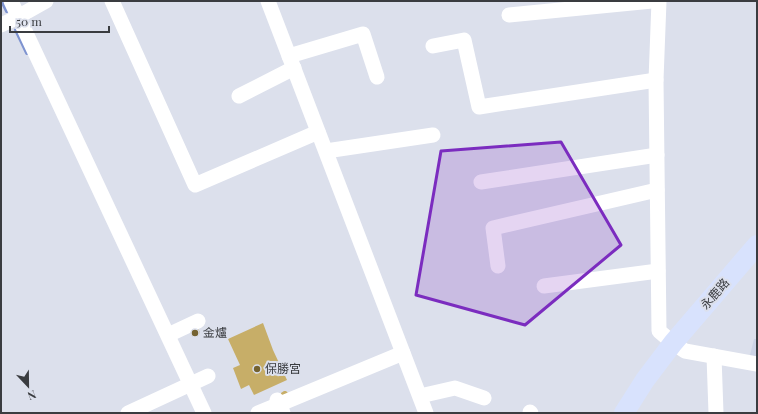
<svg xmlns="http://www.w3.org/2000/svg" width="758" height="414" viewBox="0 0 758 414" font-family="'Playfair Display','Noto Sans TC',serif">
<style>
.built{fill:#cdd4e6}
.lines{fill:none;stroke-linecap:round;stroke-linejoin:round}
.stream{stroke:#7e93d0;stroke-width:4}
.building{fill:#c7ae68}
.minor{stroke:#fff;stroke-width:15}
.major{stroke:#d8e2fd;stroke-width:20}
.marked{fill:#7b2cbf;fill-opacity:0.2;stroke:#7b2cbf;stroke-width:3;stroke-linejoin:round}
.poi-dot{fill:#746230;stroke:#dce0ec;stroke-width:1.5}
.labels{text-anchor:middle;stroke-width:4;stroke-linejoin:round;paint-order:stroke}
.street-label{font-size:12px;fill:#3a3c40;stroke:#dce0ec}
.poi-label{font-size:12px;fill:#3a3c40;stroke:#dce0ec;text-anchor:start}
</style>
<rect width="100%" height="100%" fill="#dce0ec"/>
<polygon class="built" points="754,339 757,339 757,359 749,359"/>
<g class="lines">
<g class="stream">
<polyline points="2,1 7,11"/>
<polyline points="16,30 27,53"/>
</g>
</g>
<g class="building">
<polygon points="263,323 273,350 287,380 254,395 249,385 241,389 233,368 240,365 228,339"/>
<polygon points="198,329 200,332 199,335 195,337 192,336 190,332"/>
<polygon points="284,391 286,391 288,393 287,397 281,395 281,393"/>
</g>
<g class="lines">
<g class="minor">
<polyline points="11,1 204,413"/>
<polyline points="112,1 195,185 318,132"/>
<polyline points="268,1 426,413"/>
<polyline points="659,1 656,80 659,331 673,343 685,351 757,364"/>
<polyline points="509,15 652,1"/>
<polyline points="1,25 14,19 46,1"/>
<polyline points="433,46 464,40 479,107 656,80"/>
<polyline points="289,56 363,34 377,77"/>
<polyline points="239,96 294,68"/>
<polyline points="326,151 433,135"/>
<polyline points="481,182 657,155"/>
<polyline points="498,266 493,228 657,190"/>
<polyline points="544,286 658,271"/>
<polyline points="168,335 198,321"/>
<polyline points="714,356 716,413"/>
<polyline points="420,396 455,388 484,398"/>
<polyline points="277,400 280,404 403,353"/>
<polyline points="530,412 531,413"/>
<polyline points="128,413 208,376"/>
<polyline points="258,413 280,404 283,413"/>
</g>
<polyline class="major" points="624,413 645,380 673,343 757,245"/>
</g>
<path class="marked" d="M561 142 621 245 525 325 416 295 441 151Z"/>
<g class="poi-dot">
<circle cx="195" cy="333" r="4"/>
<circle cx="257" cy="369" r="4"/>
</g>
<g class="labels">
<g class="street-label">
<text transform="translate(715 294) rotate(-49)" y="4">永鹿路</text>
</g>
<g class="poi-label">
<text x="203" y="337">金爐</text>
<text x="265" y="373">保勝宮</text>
</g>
</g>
<rect width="758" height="414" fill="none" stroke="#3a3c40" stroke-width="4"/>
<g transform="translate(28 386) rotate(158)" stroke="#dce0ec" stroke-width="3" paint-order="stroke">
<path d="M0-3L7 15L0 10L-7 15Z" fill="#3a3c40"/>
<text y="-6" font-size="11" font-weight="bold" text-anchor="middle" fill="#3a3c40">N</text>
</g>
<path d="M10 26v6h99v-6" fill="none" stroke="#3a3c40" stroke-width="2"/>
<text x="16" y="26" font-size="12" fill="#3a3c40" stroke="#dce0ec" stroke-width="3" paint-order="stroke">50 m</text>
</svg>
